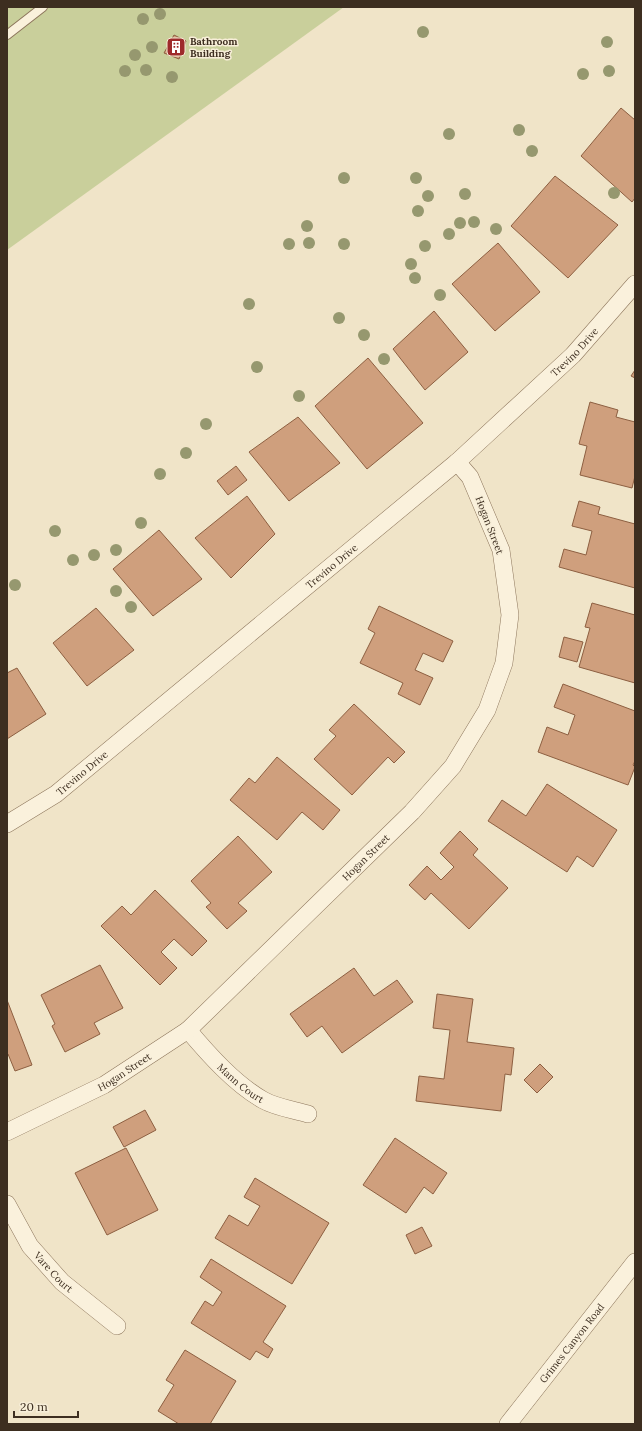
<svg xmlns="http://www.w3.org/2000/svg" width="642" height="1431" viewBox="0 0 642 1431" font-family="Lora,serif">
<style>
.green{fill:#c9cf9b}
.building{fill:#cf9f7d;stroke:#8d5f41}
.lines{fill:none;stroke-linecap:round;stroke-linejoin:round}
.service-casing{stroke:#8d765c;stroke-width:10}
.minor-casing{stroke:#8d765c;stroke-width:18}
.service{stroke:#faf1dc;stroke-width:8}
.minor{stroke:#faf1dc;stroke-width:17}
.tree{fill:#96986f}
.labels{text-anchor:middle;stroke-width:3;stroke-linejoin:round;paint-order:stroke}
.poi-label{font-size:10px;font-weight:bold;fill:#3d2e20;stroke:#f7eed8;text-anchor:start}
.street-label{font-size:10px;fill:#3d2e20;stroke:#f7eed8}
</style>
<rect width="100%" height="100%" fill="#f0e4c8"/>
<polygon class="green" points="7,7 344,7 7,250"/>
<g class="building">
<polygon points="174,35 186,41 179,59 164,53"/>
<polygon points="621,108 635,120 635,198 632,202 581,156"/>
<polygon points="555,176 618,225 568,278 511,226"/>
<polygon points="498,243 540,292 495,331 452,284"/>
<polygon points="434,311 468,352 425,390 393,349"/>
<polygon points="368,358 423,423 367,469 315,406"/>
<polygon points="635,370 635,378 631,376"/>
<polygon points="590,402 618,410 616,417 635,422 635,476 632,488 580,475 587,446 579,444"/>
<polygon points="298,417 340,463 289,501 249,452"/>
<polygon points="236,466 247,480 228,495 217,481"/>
<polygon points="247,496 275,534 231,578 195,538"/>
<polygon points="579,501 600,507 598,514 635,524 635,588 559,567 564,549 586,555 592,531 572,526"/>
<polygon points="159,530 202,579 153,616 113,569"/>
<polygon points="592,603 635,615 635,683 579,667 590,628 585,627"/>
<polygon points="379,606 453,641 443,662 423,653 415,670 433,678 420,705 398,694 403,683 360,663 375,633 368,629"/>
<polygon points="96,608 134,650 87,686 53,643"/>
<polygon points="564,637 583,642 577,662 559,657"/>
<polygon points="17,668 46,714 7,739 7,673"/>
<polygon points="563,684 635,711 635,761 633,765 635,767 628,785 538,752 547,727 568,735 575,715 554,707"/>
<polygon points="354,704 405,752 394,763 388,757 352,795 314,759 336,736 329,730"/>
<polygon points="277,757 340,810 323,830 302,812 277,840 230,800 249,778 255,783"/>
<polygon points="547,784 617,830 593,867 577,856 567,872 488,821 502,800 526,816"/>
<polygon points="460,831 478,849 473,855 508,888 469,929 431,893 425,900 409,885 427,866 441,880 454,867 440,853"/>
<polygon points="238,836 272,872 238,903 247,911 227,929 206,907 211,903 191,881"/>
<polygon points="155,890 207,941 192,956 174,939 161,952 177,968 160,985 101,926 122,906 131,915"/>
<polygon points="100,965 123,1008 94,1023 100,1034 65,1052 52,1026 55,1024 41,995"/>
<polygon points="354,968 374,996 397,980 413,1002 342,1053 322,1026 307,1037 290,1014"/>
<polygon points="437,994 473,999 467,1042 514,1048 511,1075 505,1074 501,1111 416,1101 419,1076 444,1079 450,1030 433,1028"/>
<polygon points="7,1000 32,1065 15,1071 8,1054 7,1055"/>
<polygon points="540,1064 553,1077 537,1093 524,1080"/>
<polygon points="145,1110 156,1130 124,1147 113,1127"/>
<polygon points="395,1138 447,1173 433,1194 424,1187 406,1213 363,1185"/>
<polygon points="126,1148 158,1210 107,1235 75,1173"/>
<polygon points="255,1178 329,1223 292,1284 215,1238 229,1215 248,1226 260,1206 244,1197"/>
<polygon points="422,1227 432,1246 415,1254 406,1235"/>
<polygon points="211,1259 286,1306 263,1342 273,1349 268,1358 256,1351 250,1360 191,1323 205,1301 213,1306 222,1292 200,1277"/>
<polygon points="185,1350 236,1381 210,1424 179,1424 158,1411 174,1385 166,1380"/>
</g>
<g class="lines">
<g class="service-casing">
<polyline id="service" points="7,35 43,7"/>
</g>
<g class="minor-casing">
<g id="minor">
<path id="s1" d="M7 824 56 794 457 462 573 355 635 284"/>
<path id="s2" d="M188 1030C209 1055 235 1084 263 1100 275 1107 294 1110 308 1114"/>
<path id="s3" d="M7 1132 104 1085 188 1030 412 812 453 766 487 710 504 663 510 615 501 550 470 477 457 462"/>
<path id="s4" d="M7 1204 30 1246 62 1282 117 1326"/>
<path id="s5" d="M508 1424 635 1262"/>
</g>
</g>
<use href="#service" class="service"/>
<use href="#minor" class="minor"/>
</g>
<g class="tree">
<circle cx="160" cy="14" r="6"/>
<circle cx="143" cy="19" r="6"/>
<circle cx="423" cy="32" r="6"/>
<circle cx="607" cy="42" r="6"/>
<circle cx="152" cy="47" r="6"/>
<circle cx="135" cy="55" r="6"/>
<circle cx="146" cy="70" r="6"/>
<circle cx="125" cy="71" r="6"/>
<circle cx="609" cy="71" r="6"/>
<circle cx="583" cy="74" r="6"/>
<circle cx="172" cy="77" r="6"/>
<circle cx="519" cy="130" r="6"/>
<circle cx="449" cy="134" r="6"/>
<circle cx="532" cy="151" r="6"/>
<circle cx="344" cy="178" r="6"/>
<circle cx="416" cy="178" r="6"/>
<circle cx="614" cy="193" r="6"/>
<circle cx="465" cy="194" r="6"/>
<circle cx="428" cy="196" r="6"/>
<circle cx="418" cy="211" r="6"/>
<circle cx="474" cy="222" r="6"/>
<circle cx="460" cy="223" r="6"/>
<circle cx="307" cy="226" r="6"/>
<circle cx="496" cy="229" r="6"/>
<circle cx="449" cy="234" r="6"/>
<circle cx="309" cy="243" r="6"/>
<circle cx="289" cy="244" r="6"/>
<circle cx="344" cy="244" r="6"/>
<circle cx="425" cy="246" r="6"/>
<circle cx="411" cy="264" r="6"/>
<circle cx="415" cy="278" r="6"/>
<circle cx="440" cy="295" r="6"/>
<circle cx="249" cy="304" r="6"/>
<circle cx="339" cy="318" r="6"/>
<circle cx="364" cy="335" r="6"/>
<circle cx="384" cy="359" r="6"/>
<circle cx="257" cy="367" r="6"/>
<circle cx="299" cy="396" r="6"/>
<circle cx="206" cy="424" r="6"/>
<circle cx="186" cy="453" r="6"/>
<circle cx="160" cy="474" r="6"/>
<circle cx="141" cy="523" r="6"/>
<circle cx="55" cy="531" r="6"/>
<circle cx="116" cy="550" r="6"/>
<circle cx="94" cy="555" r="6"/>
<circle cx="73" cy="560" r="6"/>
<circle cx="15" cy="585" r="6"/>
<circle cx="116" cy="591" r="6"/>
<circle cx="131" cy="607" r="6"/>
</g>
<defs>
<g id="building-square" transform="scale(1)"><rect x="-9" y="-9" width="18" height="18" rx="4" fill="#9e2a2b" stroke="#f7eed8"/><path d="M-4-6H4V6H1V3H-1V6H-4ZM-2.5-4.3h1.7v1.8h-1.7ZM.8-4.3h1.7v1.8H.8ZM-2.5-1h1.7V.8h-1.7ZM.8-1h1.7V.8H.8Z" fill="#fff"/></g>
</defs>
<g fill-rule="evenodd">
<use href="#building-square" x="176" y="47"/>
</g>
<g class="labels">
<g class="poi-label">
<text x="190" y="45">Bathroom<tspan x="190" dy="12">Building</tspan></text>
</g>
<g class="street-label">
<text dy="4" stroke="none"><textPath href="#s1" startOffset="739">Trevino Drive</textPath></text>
<text transform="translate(490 525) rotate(69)" y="4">Hogan Street</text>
<text dy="4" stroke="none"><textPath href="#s1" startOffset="415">Trevino Drive</textPath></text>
<text dy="4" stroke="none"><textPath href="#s1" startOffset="91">Trevino Drive</textPath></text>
<text dy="4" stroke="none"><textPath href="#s3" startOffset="456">Hogan Street</textPath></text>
<text dy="4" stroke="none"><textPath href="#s3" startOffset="132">Hogan Street</textPath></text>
<text dy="4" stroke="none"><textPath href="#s2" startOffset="75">Mann Court</textPath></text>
<text dy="4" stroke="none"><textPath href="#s4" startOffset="83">Vare Court</textPath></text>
<text dy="4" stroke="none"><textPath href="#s5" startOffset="103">Grimes Canyon Road</textPath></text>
</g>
</g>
<rect width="642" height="1431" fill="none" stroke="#3d2e20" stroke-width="16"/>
<path d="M14 1411v6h64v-6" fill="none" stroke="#3d2e20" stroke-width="2"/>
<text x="20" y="1411" font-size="12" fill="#3d2e20" stroke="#f7eed8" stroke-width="3" paint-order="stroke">20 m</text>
</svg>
